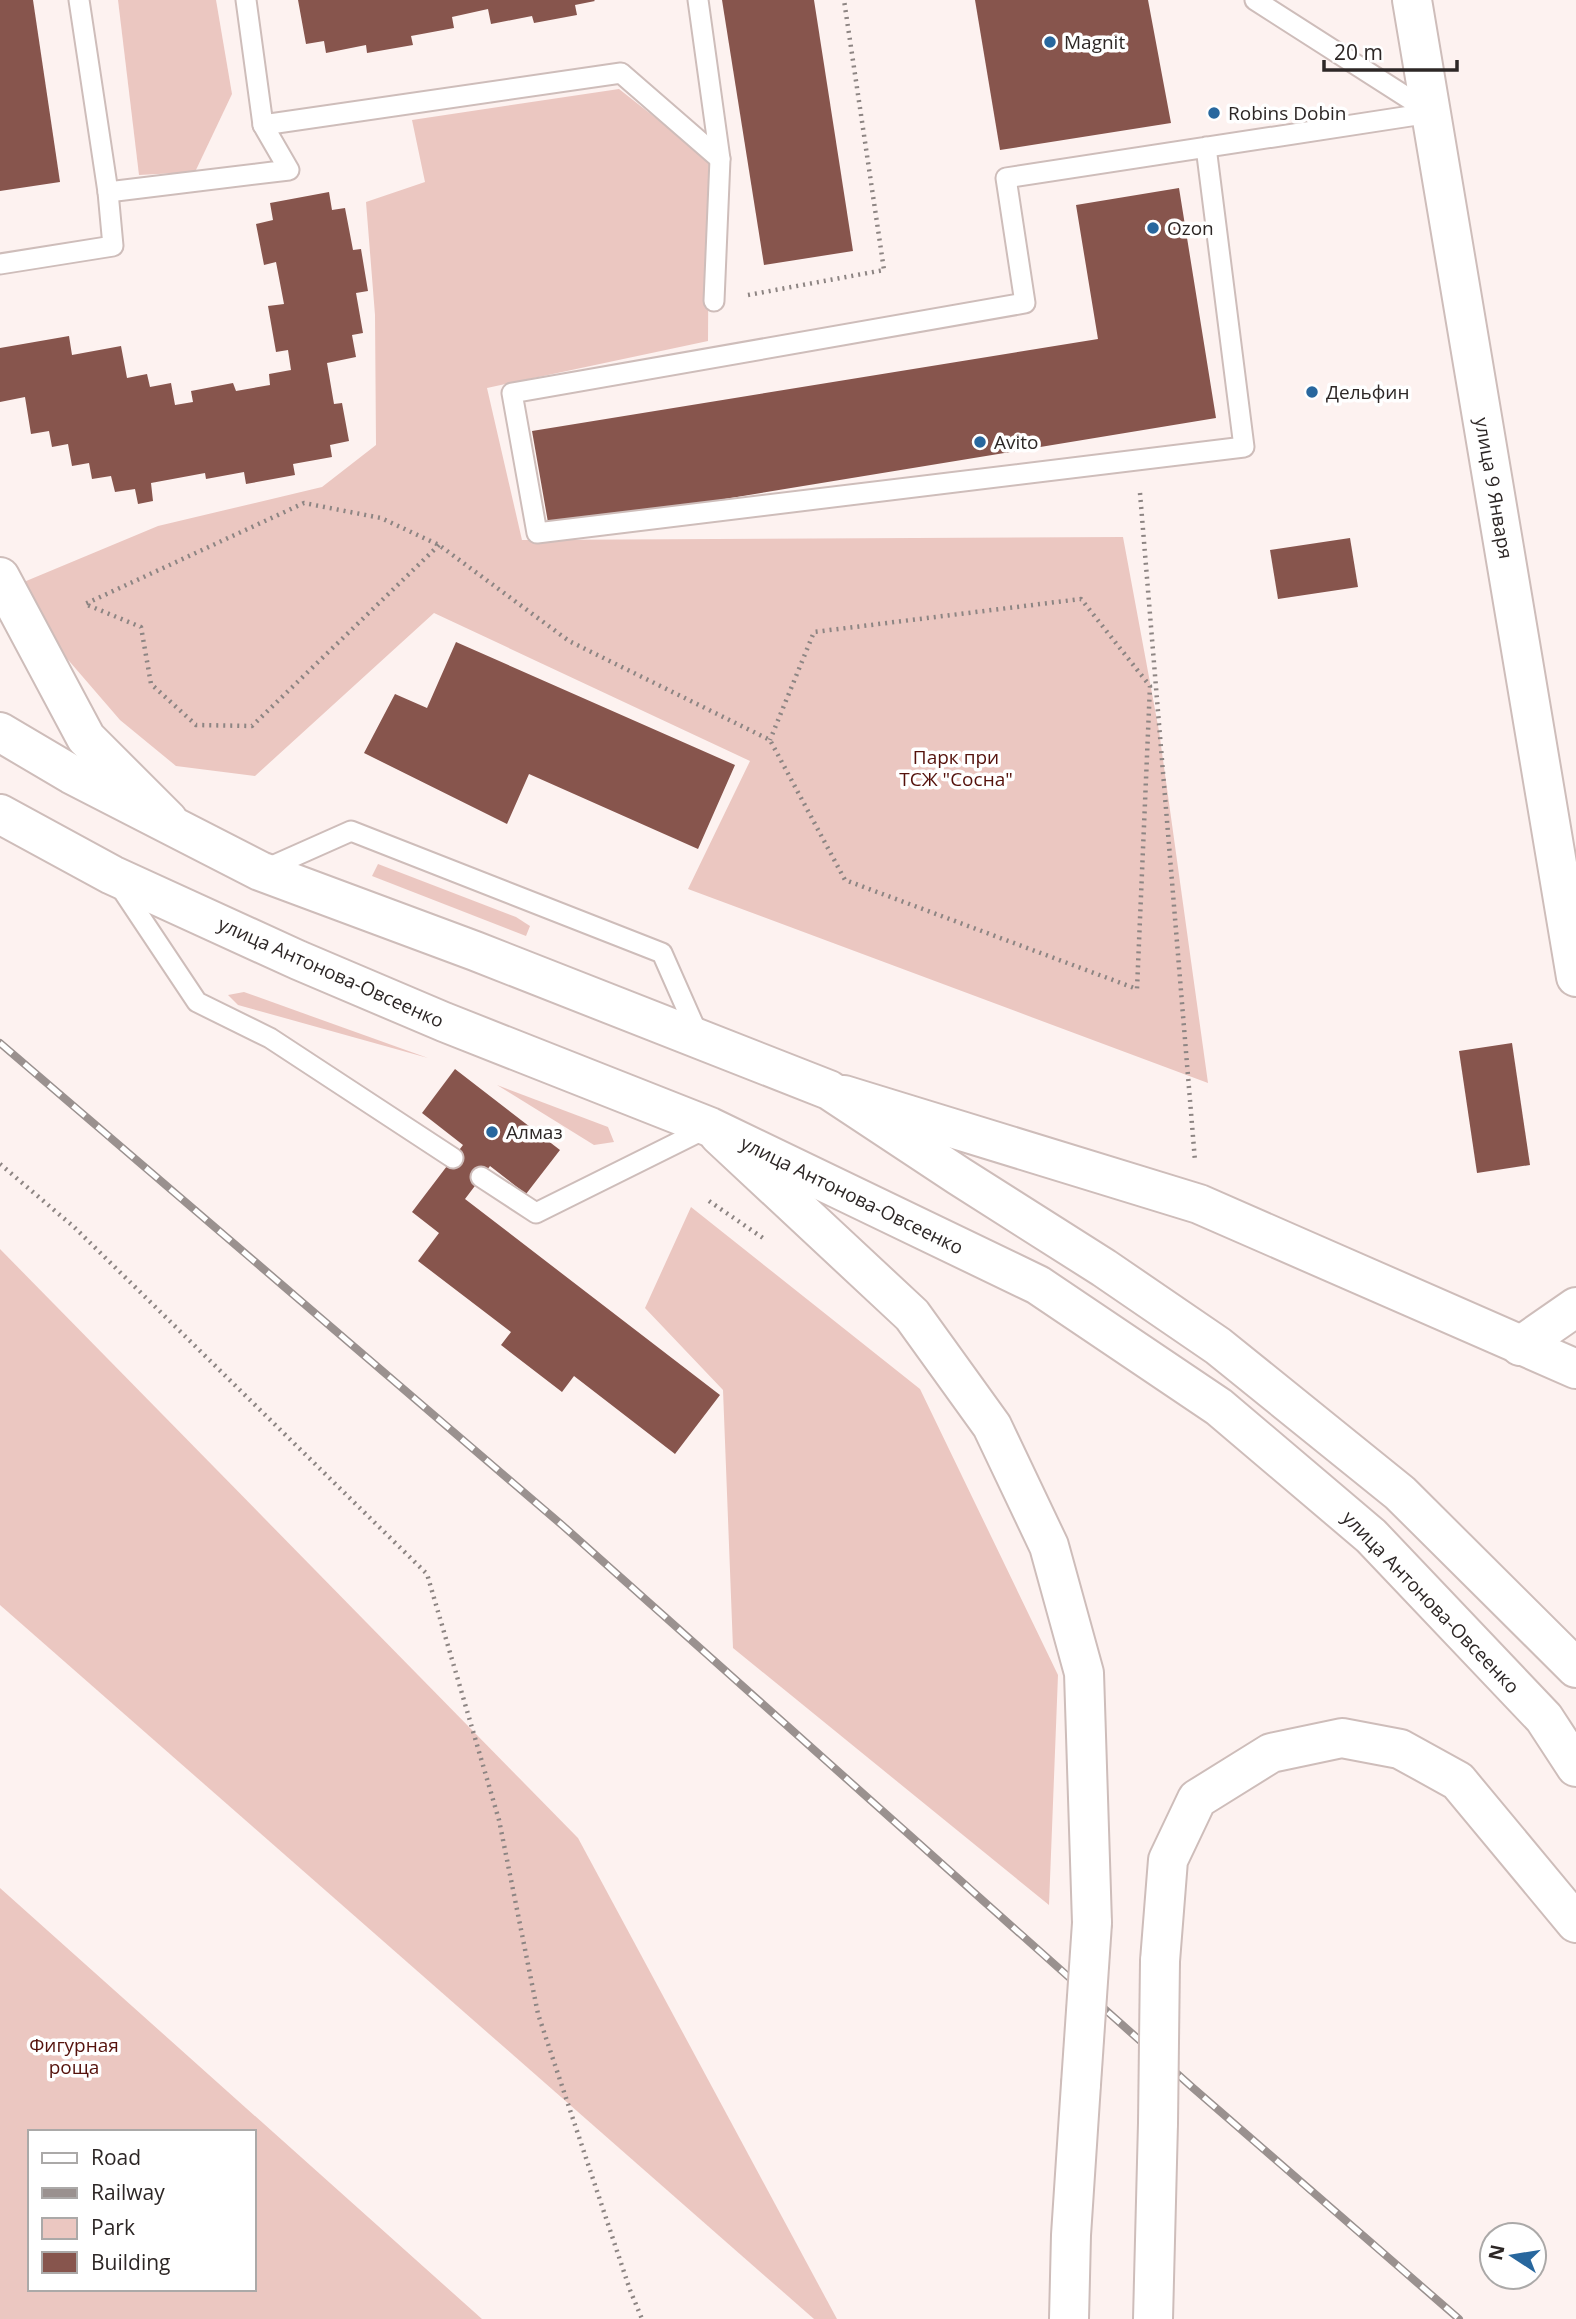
<svg xmlns="http://www.w3.org/2000/svg" width="1576" height="2319" viewBox="0 0 1576 2319" font-family="'Open Sans',sans-serif">
<style>
.green{fill:#ebc7c1;fill-rule:evenodd}
.building{fill:#87554d}
.lines{fill:none;stroke-linecap:round;stroke-linejoin:round}
.service-casing{stroke:#cebdba;stroke-width:23}
.tertiary-casing{stroke:#cebdba;stroke-width:42}
.secondary-casing{stroke:#cebdba;stroke-width:42}
.trunk-casing{stroke:#cebdba;stroke-width:42}
.path{stroke:#8d8583;stroke-width:4.5;stroke-dasharray:2 5;stroke-linecap:butt}
.service{stroke:#fff;stroke-width:19}
.tertiary{stroke:#fff;stroke-width:38}
.secondary{stroke:#fff;stroke-width:38}
.trunk{stroke:#fff;stroke-width:38}
.rail-casing{stroke:#9a918f;stroke-width:8}
.rail{stroke:#fff;stroke-width:5;stroke-dasharray:16;stroke-linecap:butt}
.secondary-bridge-casing{stroke:#cebdba;stroke-width:42;stroke-linecap:butt}
.secondary-bridge{stroke:#fff;stroke-width:38}
.poi-dot{fill:#28679e;stroke:#fff;stroke-width:2.5}
.labels{text-anchor:middle;stroke-width:7;stroke-linejoin:round;paint-order:stroke}
.poi-label{font-size:19px;fill:#2d2726;stroke:#fff;text-anchor:start}
.street-label{font-size:19px;fill:#2d2726;stroke:#fff}
.park-label{font-size:19px;fill:#55120c;stroke:#fff}
</style>
<rect width="100%" height="100%" fill="#fdf2f0"/>
<g class="green">
<polygon points="118,0 216,0 232,94 195,172 139,175"/>
<polygon points="619,89 709,160 708,341 487,388 522,540 1123,537 1159,731 1208,1083 688,889 750,761 434,613 255,776 176,766 120,720 7,589 158,526 322,487 376,445 375,315 366,202 425,182 412,120"/>
<polygon points="378,864 516,917 530,926 526,936 372,876"/>
<polygon points="244,992 428,1058 238,1005 228,995"/>
<polygon points="497,1085 608,1127 614,1142 594,1145"/>
<polygon points="691,1207 920,1389 1058,1675 1049,1905 733,1648 723,1390 645,1308"/>
<polygon points="0,1249 578,1838 837,2319 814,2319 0,1605"/>
<path d="M0 1888 482 2319H0ZM30 2132H254V2289H30Z"/>
</g>
<g class="building">
<polygon points="0,0 33,0 60,182 0,191"/>
<polygon points="298,0 594,0 595,1 575,5 577,15 534,23 532,16 491,24 488,9 452,17 454,28 411,36 413,45 367,53 366,45 326,53 324,41 306,44"/>
<polygon points="722,0 814,0 853,251 764,265"/>
<polygon points="975,0 1148,0 1171,123 1000,150"/>
<polygon points="1179,188 1216,418 549,528 532,431 1098,339 1076,205"/>
<polygon points="329,192 332,210 345,208 353,250 361,249 368,291 356,293 363,333 352,335 356,357 327,363 334,404 342,403 349,441 330,445 332,457 293,464 295,475 246,484 244,472 206,479 205,473 151,483 153,501 138,504 135,489 115,492 111,476 92,479 89,463 72,466 68,444 52,447 49,431 31,434 25,397 0,402 0,348 69,336 72,355 121,346 127,378 147,374 150,387 171,383 175,405 193,402 191,391 233,383 236,391 270,385 269,374 291,370 288,350 276,352 268,306 284,304 276,262 264,265 256,224 273,220 270,203"/>
<polygon points="1350,538 1358,587 1278,599 1270,550"/>
<polygon points="456,642 735,765 698,849 529,774 507,824 364,753 395,694 427,708"/>
<polygon points="1512,1043 1530,1165 1477,1173 1459,1051"/>
<polygon points="455,1069 560,1150 526,1194 490,1166 465,1199 720,1395 675,1454 574,1376 562,1392 501,1345 511,1332 418,1261 439,1233 412,1212 463,1145 422,1113"/>
</g>
<g class="lines">
<g class="service-casing">
<g id="service">
<polyline points="246,0 263,125 621,73 720,159"/>
<polyline points="698,0 720,159 714,301"/>
<polyline points="1255,0 1430,112"/>
<polyline points="1206,147 1244,447 537,533 512,393 1025,303 1006,178 1430,113"/>
<polyline points="108,192 289,170 263,125"/>
<polyline points="0,264 113,246 108,192 79,0"/>
<polyline points="261,871 351,831 662,953 700,1039"/>
<polyline points="119,885 197,1002 270,1038 453,1158"/>
<polyline points="481,1177 536,1213 709,1127"/>
</g>
</g>
<g class="tertiary-casing">
<g id="tertiary">
<polyline points="1412,0 1576,977"/>
<polyline points="0,577 86,738 168,820"/>
<polyline points="1520,1346 1576,1307"/>
</g>
</g>
<g class="secondary-casing">
<g id="secondary">
<polyline points="844,1095 1199,1204 1576,1369"/>
<polyline points="719,1135 912,1315 992,1426 1049,1546 1084,1673 1092,1923"/>
<polyline points="1160,1961 1168,1860 1197,1799 1271,1753 1342,1738 1400,1749 1458,1781 1576,1923"/>
<polyline points="1069,2319 1071,2235 1081,2084"/>
<polyline points="1153,2319 1158,2123"/>
</g>
</g>
<g class="trunk-casing">
<g id="trunk">
<polyline points="0,732 71,774 260,871 475,951 829,1090 959,1176 1104,1268 1218,1346 1400,1493 1576,1668"/>
<polyline points="0,814 112,875 298,960 444,1022 710,1127 1038,1285 1219,1407 1371,1536 1544,1718 1576,1767"/>
</g>
</g>
<g class="path">
<polyline points="748,295 884,270 844,0"/>
<polyline points="1140,493 1195,1161"/>
<polyline points="439,545 252,726 196,725 151,684 141,627 85,604 304,503 381,518 439,545 569,641 770,740 845,880 1137,989 1150,686 1081,599 814,632 770,740"/>
<polyline points="0,1164 74,1227 427,1574 499,1820 538,2014 630,2290 642,2319"/>
<polyline points="709,1201 763,1238"/>
</g>
<use href="#service" class="service"/>
<use href="#tertiary" class="tertiary"/>
<use href="#secondary" class="secondary"/>
<use href="#trunk" class="trunk"/>
<g class="rail-casing">
<polyline id="rail" points="0,1043 562,1525 1192,2087 1459,2319"/>
</g>
<use href="#rail" class="rail"/>
<g class="secondary-bridge-casing">
<g id="secondary-bridge">
<polyline points="1081,2084 1092,1923"/>
<polyline points="1158,2123 1160,1961"/>
</g>
</g>
<use href="#secondary-bridge" class="secondary-bridge"/>
</g>
<g class="poi-dot">
<circle cx="1050" cy="42" r="7"/>
<circle cx="1214" cy="113" r="7"/>
<circle cx="1153" cy="228" r="7"/>
<circle cx="1312" cy="392" r="7"/>
<circle cx="980" cy="442" r="7"/>
<circle cx="492" cy="1132" r="7"/>
</g>
<g class="labels">
<g class="poi-label">
<text x="1064" y="49">Magnit</text>
<text x="1228" y="120">Robins Dobin</text>
<text x="1167" y="235">Ozon</text>
<text x="1326" y="399">Дельфин</text>
<text x="994" y="449">Avito</text>
<text x="506" y="1139">Алмаз</text>
</g>
<g class="street-label">
<text transform="translate(1494 488) rotate(80)" y="7">улица 9 Января</text>
<text transform="translate(331 972) rotate(24)" y="7">улица Антонова-Овсеенко</text>
<text transform="translate(852 1195) rotate(26)" y="7">улица Антонова-Овсеенко</text>
<text transform="translate(1431 1602) rotate(46)" y="7">улица Антонова-Овсеенко</text>
</g>
<g class="park-label">
<text x="956" y="764">Парк при<tspan x="956" dy="22">ТСЖ "Сосна"</tspan></text>
<text x="74" y="2052">Фигурная<tspan x="74" dy="22">роща</tspan></text>
</g>
</g>
<rect x="28" y="2130" width="228" height="161" fill="#ffffff" stroke="#aba9a8" stroke-width="2"/>
<rect x="42" y="2153" width="35" height="10" fill="#ffffff" stroke="#aba9a8" stroke-width="2"/>
<text x="91" y="2165" font-size="21" fill="#2d2726">Road</text>
<rect x="42" y="2188" width="35" height="10" fill="#9a918f" stroke="#aba9a8" stroke-width="2"/>
<text x="91" y="2200" font-size="21" fill="#2d2726">Railway</text>
<rect x="42" y="2218" width="35" height="21" fill="#ebc7c1" stroke="#aba9a8" stroke-width="2"/>
<text x="91" y="2235" font-size="21" fill="#2d2726">Park</text>
<rect x="42" y="2252" width="35" height="21" fill="#87554d" stroke="#aba9a8" stroke-width="2"/>
<text x="91" y="2270" font-size="21" fill="#2d2726">Building</text>
<g transform="translate(1513 2256) rotate(282)"><circle r="33" fill="#ffffff" stroke="#aba9a8" stroke-width="2"/>
<path d="M0-5L12 26L0 18L-12 26Z" fill="#28679e"/>
<text y="-10" font-size="19" font-weight="bold" text-anchor="middle" fill="#2d2726">N</text>
</g>
<path d="M1324 60v10h133v-10" fill="none" stroke="#2d2726" stroke-width="3.5"/>
<text x="1334" y="60" font-size="21" fill="#2d2726" stroke="#ffffff" stroke-width="5" paint-order="stroke">20 m</text>
</svg>
